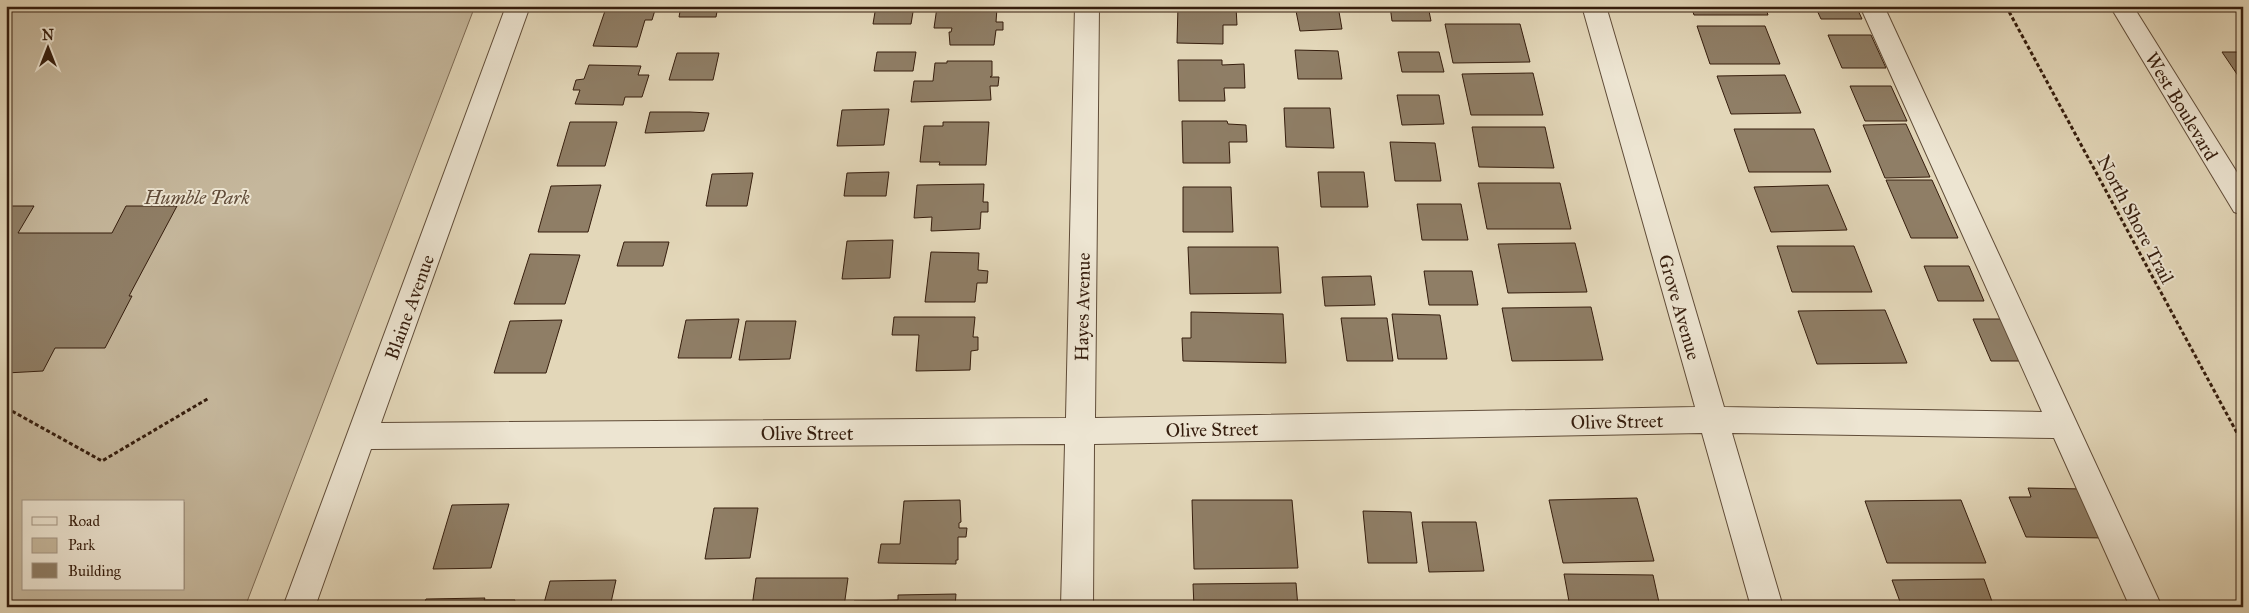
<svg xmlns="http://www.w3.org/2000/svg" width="2249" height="613" viewBox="0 0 2249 613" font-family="'IM FELL Great Primer',serif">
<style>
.green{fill:#c5b79c;stroke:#7d6a54;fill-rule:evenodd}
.building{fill:#8f7e66;stroke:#351d0d}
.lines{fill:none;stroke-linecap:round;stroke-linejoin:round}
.minor-casing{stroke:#604c38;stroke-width:2}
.path{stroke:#351d0d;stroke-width:3;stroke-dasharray:4 2.5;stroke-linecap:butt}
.minor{fill:#ede5d2;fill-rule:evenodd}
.labels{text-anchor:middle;stroke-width:4;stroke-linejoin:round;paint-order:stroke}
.street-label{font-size:19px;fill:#351d0d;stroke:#ede5d2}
.park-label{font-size:19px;font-style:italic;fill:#604b38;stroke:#ede5d2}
</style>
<rect width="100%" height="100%" fill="#e3d7b9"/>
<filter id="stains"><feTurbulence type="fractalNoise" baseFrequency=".004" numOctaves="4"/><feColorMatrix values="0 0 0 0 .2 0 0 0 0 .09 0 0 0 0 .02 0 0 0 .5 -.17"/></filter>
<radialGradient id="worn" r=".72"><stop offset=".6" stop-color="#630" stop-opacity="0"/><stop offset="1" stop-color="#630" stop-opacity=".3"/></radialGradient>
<path class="green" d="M6 6H475L245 607H6ZM24 502H184V589H24Z"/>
<g class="building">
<polygon points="681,6 718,6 716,17 679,17"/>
<polygon points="876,6 914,6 911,24 873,24"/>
<polygon points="1178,6 1236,7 1237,25 1223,25 1223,44 1177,43"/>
<polygon points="1295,6 1338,6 1342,29 1300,31"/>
<polygon points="1390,6 1428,6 1431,21 1392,21"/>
<polygon points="1447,6 1514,6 1515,10 1448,11"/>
<polygon points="1691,6 1765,6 1768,15 1694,15"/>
<polygon points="1815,6 1856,6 1862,19 1821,19"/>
<polygon points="937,7 997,8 996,22 1003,22 1003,30 996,30 994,45 950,45 949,32 951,32 952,28 934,28"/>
<polygon points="606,8 655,10 652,20 645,20 637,47 593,46"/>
<polygon points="1445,24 1520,24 1530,62 1453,63"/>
<polygon points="1697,26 1765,26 1780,64 1710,64"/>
<polygon points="1828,35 1871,35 1886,68 1842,68"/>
<polygon points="1295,50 1338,51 1342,79 1298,79"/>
<polygon points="877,52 916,52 913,71 874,71"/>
<polygon points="1398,52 1439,52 1444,72 1402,72"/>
<polygon points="2222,52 2243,52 2243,83"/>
<polygon points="677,53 719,53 713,80 669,80"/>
<polygon points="1178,60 1222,60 1222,65 1244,64 1245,88 1224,88 1225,101 1179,101"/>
<polygon points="947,61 992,61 992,76 990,77 999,77 998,86 990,86 991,100 911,102 914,81 933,81 935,63 947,63"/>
<polygon points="589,65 641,66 638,75 649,75 642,97 625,97 623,105 575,104 580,90 573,90 576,80 584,79"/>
<polygon points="1533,73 1543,115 1471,115 1462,74"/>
<polygon points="1785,75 1801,113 1731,114 1717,76"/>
<polygon points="1850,86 1891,86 1907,121 1865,121"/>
<polygon points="1397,95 1439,95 1444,124 1402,125"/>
<polygon points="1284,108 1330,108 1334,148 1286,147"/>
<polygon points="889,109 884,145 837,146 842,110"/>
<polygon points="650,112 690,112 709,113 704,131 645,133"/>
<polygon points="1182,121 1227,121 1228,124 1246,125 1247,142 1229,142 1230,163 1183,163"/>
<polygon points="570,122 617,122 605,166 557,166"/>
<polygon points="943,122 989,122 986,165 939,165 940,162 920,162 924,126 943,126"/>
<polygon points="1906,124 1930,177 1885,178 1863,125"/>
<polygon points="1472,127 1545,127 1554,168 1479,167"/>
<polygon points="1734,129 1814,129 1831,172 1749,172"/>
<polygon points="1390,142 1435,143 1441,181 1395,181"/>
<polygon points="889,172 886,196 844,196 847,173"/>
<polygon points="1318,172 1364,172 1368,207 1321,207"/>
<polygon points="753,173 747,206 706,206 712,174"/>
<polygon points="1886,180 1932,180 1958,238 1911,238"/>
<polygon points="1478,183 1560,183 1571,229 1487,229"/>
<polygon points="984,184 983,202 988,202 988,212 981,212 980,229 931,231 932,217 914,218 917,185"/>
<polygon points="601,185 588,232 538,232 551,186"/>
<polygon points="1828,185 1847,230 1771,232 1754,187"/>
<polygon points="1183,187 1231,187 1233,232 1183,232"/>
<polygon points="1417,204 1461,204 1468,240 1422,240"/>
<polygon points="6,206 34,206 18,233 112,233 126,206 177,206 129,296 132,296 105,348 55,348 43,371 6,373"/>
<polygon points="893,240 890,278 842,279 847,241"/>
<polygon points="624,242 669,242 663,266 617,266"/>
<polygon points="1575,243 1587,292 1508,293 1498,244"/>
<polygon points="1777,246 1854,246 1872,292 1792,292"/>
<polygon points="1188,247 1278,247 1281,293 1190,294"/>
<polygon points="931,252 979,253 978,270 988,271 987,283 977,283 975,302 925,302"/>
<polygon points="530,254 580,255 565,304 514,304"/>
<polygon points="1924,266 1969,266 1984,301 1938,301"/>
<polygon points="1424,271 1472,271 1478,305 1429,305"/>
<polygon points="1371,276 1375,305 1325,306 1322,277"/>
<polygon points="1591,307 1603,360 1512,361 1502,308"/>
<polygon points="1885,310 1907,363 1817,364 1798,311"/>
<polygon points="1191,312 1283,314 1286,363 1183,361 1182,338 1191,338"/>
<polygon points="1392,314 1440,315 1447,359 1398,359"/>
<polygon points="894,317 975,317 973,337 978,337 978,350 971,351 970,370 916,371 919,335 892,335"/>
<polygon points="1341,318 1387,318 1393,361 1347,361"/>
<polygon points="739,319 731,358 678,358 686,320"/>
<polygon points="1973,319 2008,319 2028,361 1991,361"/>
<polygon points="562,320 546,373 494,373 510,321"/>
<polygon points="746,321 796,321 790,359 739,360"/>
<polygon points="2028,488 2085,489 2107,538 2026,537 2009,497 2031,497"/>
<polygon points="1637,498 1654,561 1563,563 1549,500"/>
<polygon points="960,500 961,522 959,523 959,528 967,528 966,537 958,537 958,560 956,560 956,564 878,563 881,544 900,544 904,501"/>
<polygon points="1192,500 1292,500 1298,568 1194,569"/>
<polygon points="1961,500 1986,563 1887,563 1865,501"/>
<polygon points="509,504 491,568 433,569 452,505"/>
<polygon points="714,508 758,508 750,558 705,559"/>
<polygon points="1363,511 1411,512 1417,563 1368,563"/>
<polygon points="1422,522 1476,522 1484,571 1429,572"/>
<polygon points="1564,574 1653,575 1660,607 1570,607"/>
<polygon points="756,578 848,578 844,607 752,607"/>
<polygon points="1984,579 1994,607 1902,607 1892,580"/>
<polygon points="616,580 610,607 543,607 550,581"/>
<polygon points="1296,583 1298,607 1194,607 1193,584"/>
<polygon points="956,594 955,607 854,607 854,601 898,600 898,595"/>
<polygon points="485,598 484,600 515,600 513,607 423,607 426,599"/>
<polygon points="2067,605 2123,605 2124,607 2068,607"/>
</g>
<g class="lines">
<g class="minor-casing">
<g id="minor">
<polygon points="506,6 530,6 381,423 1066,418 1075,6 1099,6 1095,418 1695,407 1582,6 1606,6 1724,407 2042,412 1860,6 1884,6 2162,607 2130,607 2054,438 1732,433 1783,607 1751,607 1702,433 1094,444 1093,607 1061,607 1065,444 371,449 315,607 283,607"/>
<polygon points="2110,6 2133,6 2243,182 2243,215 2234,212"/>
</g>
</g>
<g class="path">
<polyline points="2006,6 2243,444"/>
<polyline points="6,410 10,410 102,461 209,398"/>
</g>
<use href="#minor" class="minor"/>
</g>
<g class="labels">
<g class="street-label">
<text transform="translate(2182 106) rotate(59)" y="7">West Boulevard</text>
<text transform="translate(2136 219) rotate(62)" y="7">North Shore Trail</text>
<text transform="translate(409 307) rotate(-70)" y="7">Blaine Avenue</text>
<text transform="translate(1082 307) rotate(-89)" y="7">Hayes Avenue</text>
<text transform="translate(1680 307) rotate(74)" y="7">Grove Avenue</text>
<text transform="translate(1617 421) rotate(-1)" y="7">Olive Street</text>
<text transform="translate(1212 429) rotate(-1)" y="7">Olive Street</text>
<text x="807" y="440">Olive Street</text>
</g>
<g class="park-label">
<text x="197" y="204">Humble Park</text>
</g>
</g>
<rect width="2249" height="613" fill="none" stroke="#e3d7b9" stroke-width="25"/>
<rect x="8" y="8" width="2234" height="598" fill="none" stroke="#351d0d" stroke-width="2.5"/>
<rect x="12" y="12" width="2224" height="588" fill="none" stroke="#351d0d"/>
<rect x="22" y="500" width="162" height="90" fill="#ede5d2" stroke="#a39583"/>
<rect x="32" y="517" width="25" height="8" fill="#ede5d2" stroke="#a39583"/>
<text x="68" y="526" font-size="15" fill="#351d0d">Road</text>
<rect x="32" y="538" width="25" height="15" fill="#c5b79c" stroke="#a39583"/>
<text x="68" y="550" font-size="15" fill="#351d0d">Park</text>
<rect x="32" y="563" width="25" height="15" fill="#8f7e66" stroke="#a39583"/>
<text x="68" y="576" font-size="15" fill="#351d0d">Building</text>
<g transform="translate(48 48)" stroke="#ede5d2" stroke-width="4" paint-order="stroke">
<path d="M0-4L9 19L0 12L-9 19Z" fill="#351d0d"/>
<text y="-8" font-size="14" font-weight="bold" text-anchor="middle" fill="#351d0d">N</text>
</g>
<rect width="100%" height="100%" filter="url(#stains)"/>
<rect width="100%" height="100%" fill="url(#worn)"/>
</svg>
